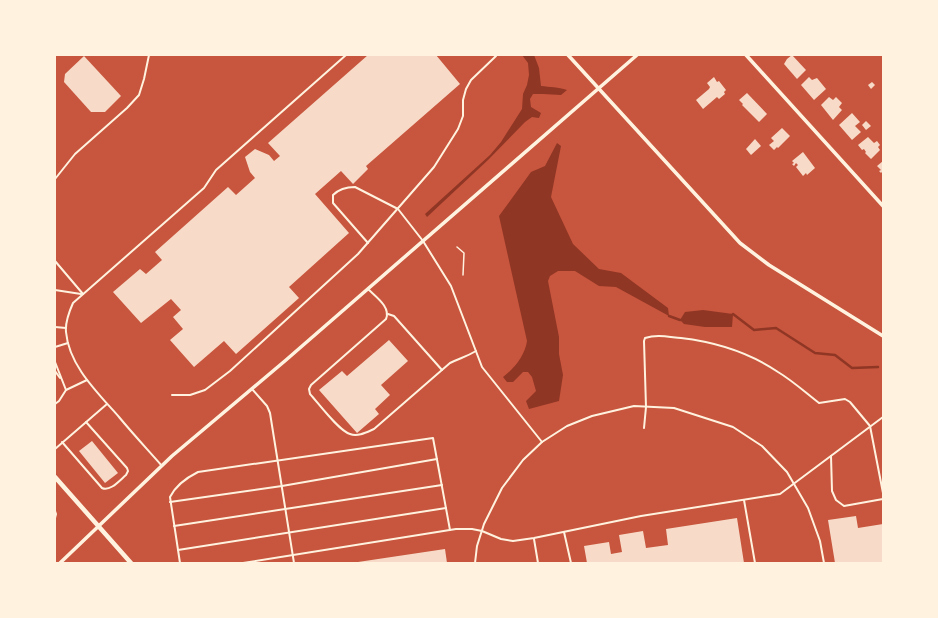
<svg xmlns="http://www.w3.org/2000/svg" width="938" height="618" viewBox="0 0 938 618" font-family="'DejaVu Sans',sans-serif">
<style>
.water{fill:#8f3625}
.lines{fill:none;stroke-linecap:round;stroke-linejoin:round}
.stream{stroke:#8f3625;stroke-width:2.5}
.building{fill:#f7dbc8}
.path{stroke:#fff3e0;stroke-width:1.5}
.service{stroke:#fff3e0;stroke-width:2}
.minor{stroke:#fff3e0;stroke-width:3.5}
.tertiary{stroke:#fff3e0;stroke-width:4.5}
</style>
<rect width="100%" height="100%" fill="#c8553d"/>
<g class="water">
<path d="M522 55H534L539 68 541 86C550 87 558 87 567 90L561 95 543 94H533L530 99 531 107 541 113 539 118 532 117 525 122 488 160 427 217 425 214 490 155 501 142 522 109 523 94 527 85 529 75 528 63Z"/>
<path d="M557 143 561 146 551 197 573 244 599 269 621 273 668 308 669 316 616 287 599 286 575 271H558L550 276 548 281 559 337V354L563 375 559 401 529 409 526 401 536 391 532 377 528 372H523L513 382H507L503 377C515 368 525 355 527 341L499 216 531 172 545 166Z"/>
<polygon points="703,310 733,314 732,327 705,327 684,324 680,320 685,312"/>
</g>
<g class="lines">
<g class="stream">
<polyline points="733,314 754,330 776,328 815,353 835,355 852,368 878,367"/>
<polyline points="669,316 680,320"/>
</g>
</g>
<g class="building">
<polygon points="368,55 436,55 460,84 366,166 368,169 353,184 341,171 315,194 349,233 289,287 299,298 236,354 224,341 194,367 170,340 183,329 173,317 181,310 171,299 141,323 113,292 140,269 146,274 162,260 155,252 228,187 236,195 255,178 250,172 245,157 255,149 269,155 274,161 280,156 268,143"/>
<polygon points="792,55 806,70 797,79 784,64 787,59"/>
<polygon points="84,56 121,96 105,112 91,112 64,82 65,74"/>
<polygon points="714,77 717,82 719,81 726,90 724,92 725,94 719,99 717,97 703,109 696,100 709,89 710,87 707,83"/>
<polygon points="809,77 812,80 817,78 826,89 814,100 801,85"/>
<polygon points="872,82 875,85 871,89 868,85"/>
<polygon points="747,93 767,114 759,122 742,105 743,104 739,100"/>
<polygon points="829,97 833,100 836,97 842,103 839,107 842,110 833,120 821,105"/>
<polygon points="852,113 860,122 855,126 861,132 852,140 839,125"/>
<polygon points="866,121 871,126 866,130 862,125"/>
<polygon points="782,128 790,136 778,148 777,147 774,150 769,145 774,141 771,138"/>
<polygon points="868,137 874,143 877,141 880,145 878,147 880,150 871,159 865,153 866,152 864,149 862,150 858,145"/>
<polygon points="755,139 761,146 751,155 746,149"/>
<polygon points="803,152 815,168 807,175 806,173 803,176 796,167 798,165 796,163 794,166 792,164 794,163 792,161"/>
<polygon points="883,161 883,173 882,172 881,173 879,171 881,170 877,166"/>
<polygon points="389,340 408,361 381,385 390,395 375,409 379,414 357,433 319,390 342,371 347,376"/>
<polygon points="92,441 118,473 105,483 79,451"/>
<polygon points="856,516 858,528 883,524 883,563 835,563 828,520"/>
<polygon points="737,518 744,563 587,563 584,546 609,542 611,554 622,552 619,535 643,531 646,548 668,545 666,529"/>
<polygon points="445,549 447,563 358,563 358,562"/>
</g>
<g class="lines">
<polyline class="path" points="457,247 464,253 463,275"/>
<g class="service">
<polyline points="55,179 75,154 127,108 139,95 144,79 149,55"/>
<path d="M368 243 333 203V195C339 189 346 187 355 187L398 209 423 241 451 286 482 367 542 442"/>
<polyline points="55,261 83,294"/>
<path d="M368 289C376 297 391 307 386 319L311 385 309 389 310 394C319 404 339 431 350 434 358 437 367 432 374 429L450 363C460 358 466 357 476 351"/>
<polyline points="55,290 81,294"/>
<polyline points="388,314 394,316 442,370"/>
<polyline points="55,327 66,328"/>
<polyline points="55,347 68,343"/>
<polyline points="55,362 66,390"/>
<polyline points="55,371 60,378"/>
<polyline points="252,389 267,406 270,413 294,563"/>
<polyline points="172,395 190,395 205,390 230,371 358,254 434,167 458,129 463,116 463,100 466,89 471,80 496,56 494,55"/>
<polyline points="55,404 59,401 66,390 87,380"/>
<path d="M644 428 646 407 644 341 645 338C657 334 669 337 681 338 715 342 750 353 778 372 793 381 806 393 819 403L845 399 850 402 870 426 883 493"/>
<path d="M62 442 102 488C110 492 120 480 126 475L128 471 127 468 86 422"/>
<polyline points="55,449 107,404"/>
<polyline points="831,456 832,491 836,500 844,506 883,499"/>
<path d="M162 466C148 450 133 434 119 417 98 393 69 366 66 332 65 322 69 312 73 303L204 188 216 170 346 55"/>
<polyline points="744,500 755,563"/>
<polyline points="170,502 282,486 437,459"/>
<polyline points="55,511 56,514 55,518"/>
<polyline points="174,526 442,485"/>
<polyline points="564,532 571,563"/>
<polyline points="534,539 538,563"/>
<polyline points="178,550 446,508"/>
<path d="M180 563 170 497C176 485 186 478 198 472L433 438 450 530"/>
<polyline points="243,563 456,529 472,529 482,531 501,539 513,541 534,538 641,516 780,494 883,417"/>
<polyline points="475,563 477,546 484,524 502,488 523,460 542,442 567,426 592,416 634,406 674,408 733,427 762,446 787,472 808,508 820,541 824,563"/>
</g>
<g class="minor">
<polyline points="568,55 740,243 769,265 883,336"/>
<polyline points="746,55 883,206"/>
<polyline points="60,563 172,456 286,360 637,55"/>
</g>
<polyline class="tertiary" points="55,477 131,563"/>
</g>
<rect width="938" height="618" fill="none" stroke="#fff3e0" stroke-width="112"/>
</svg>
